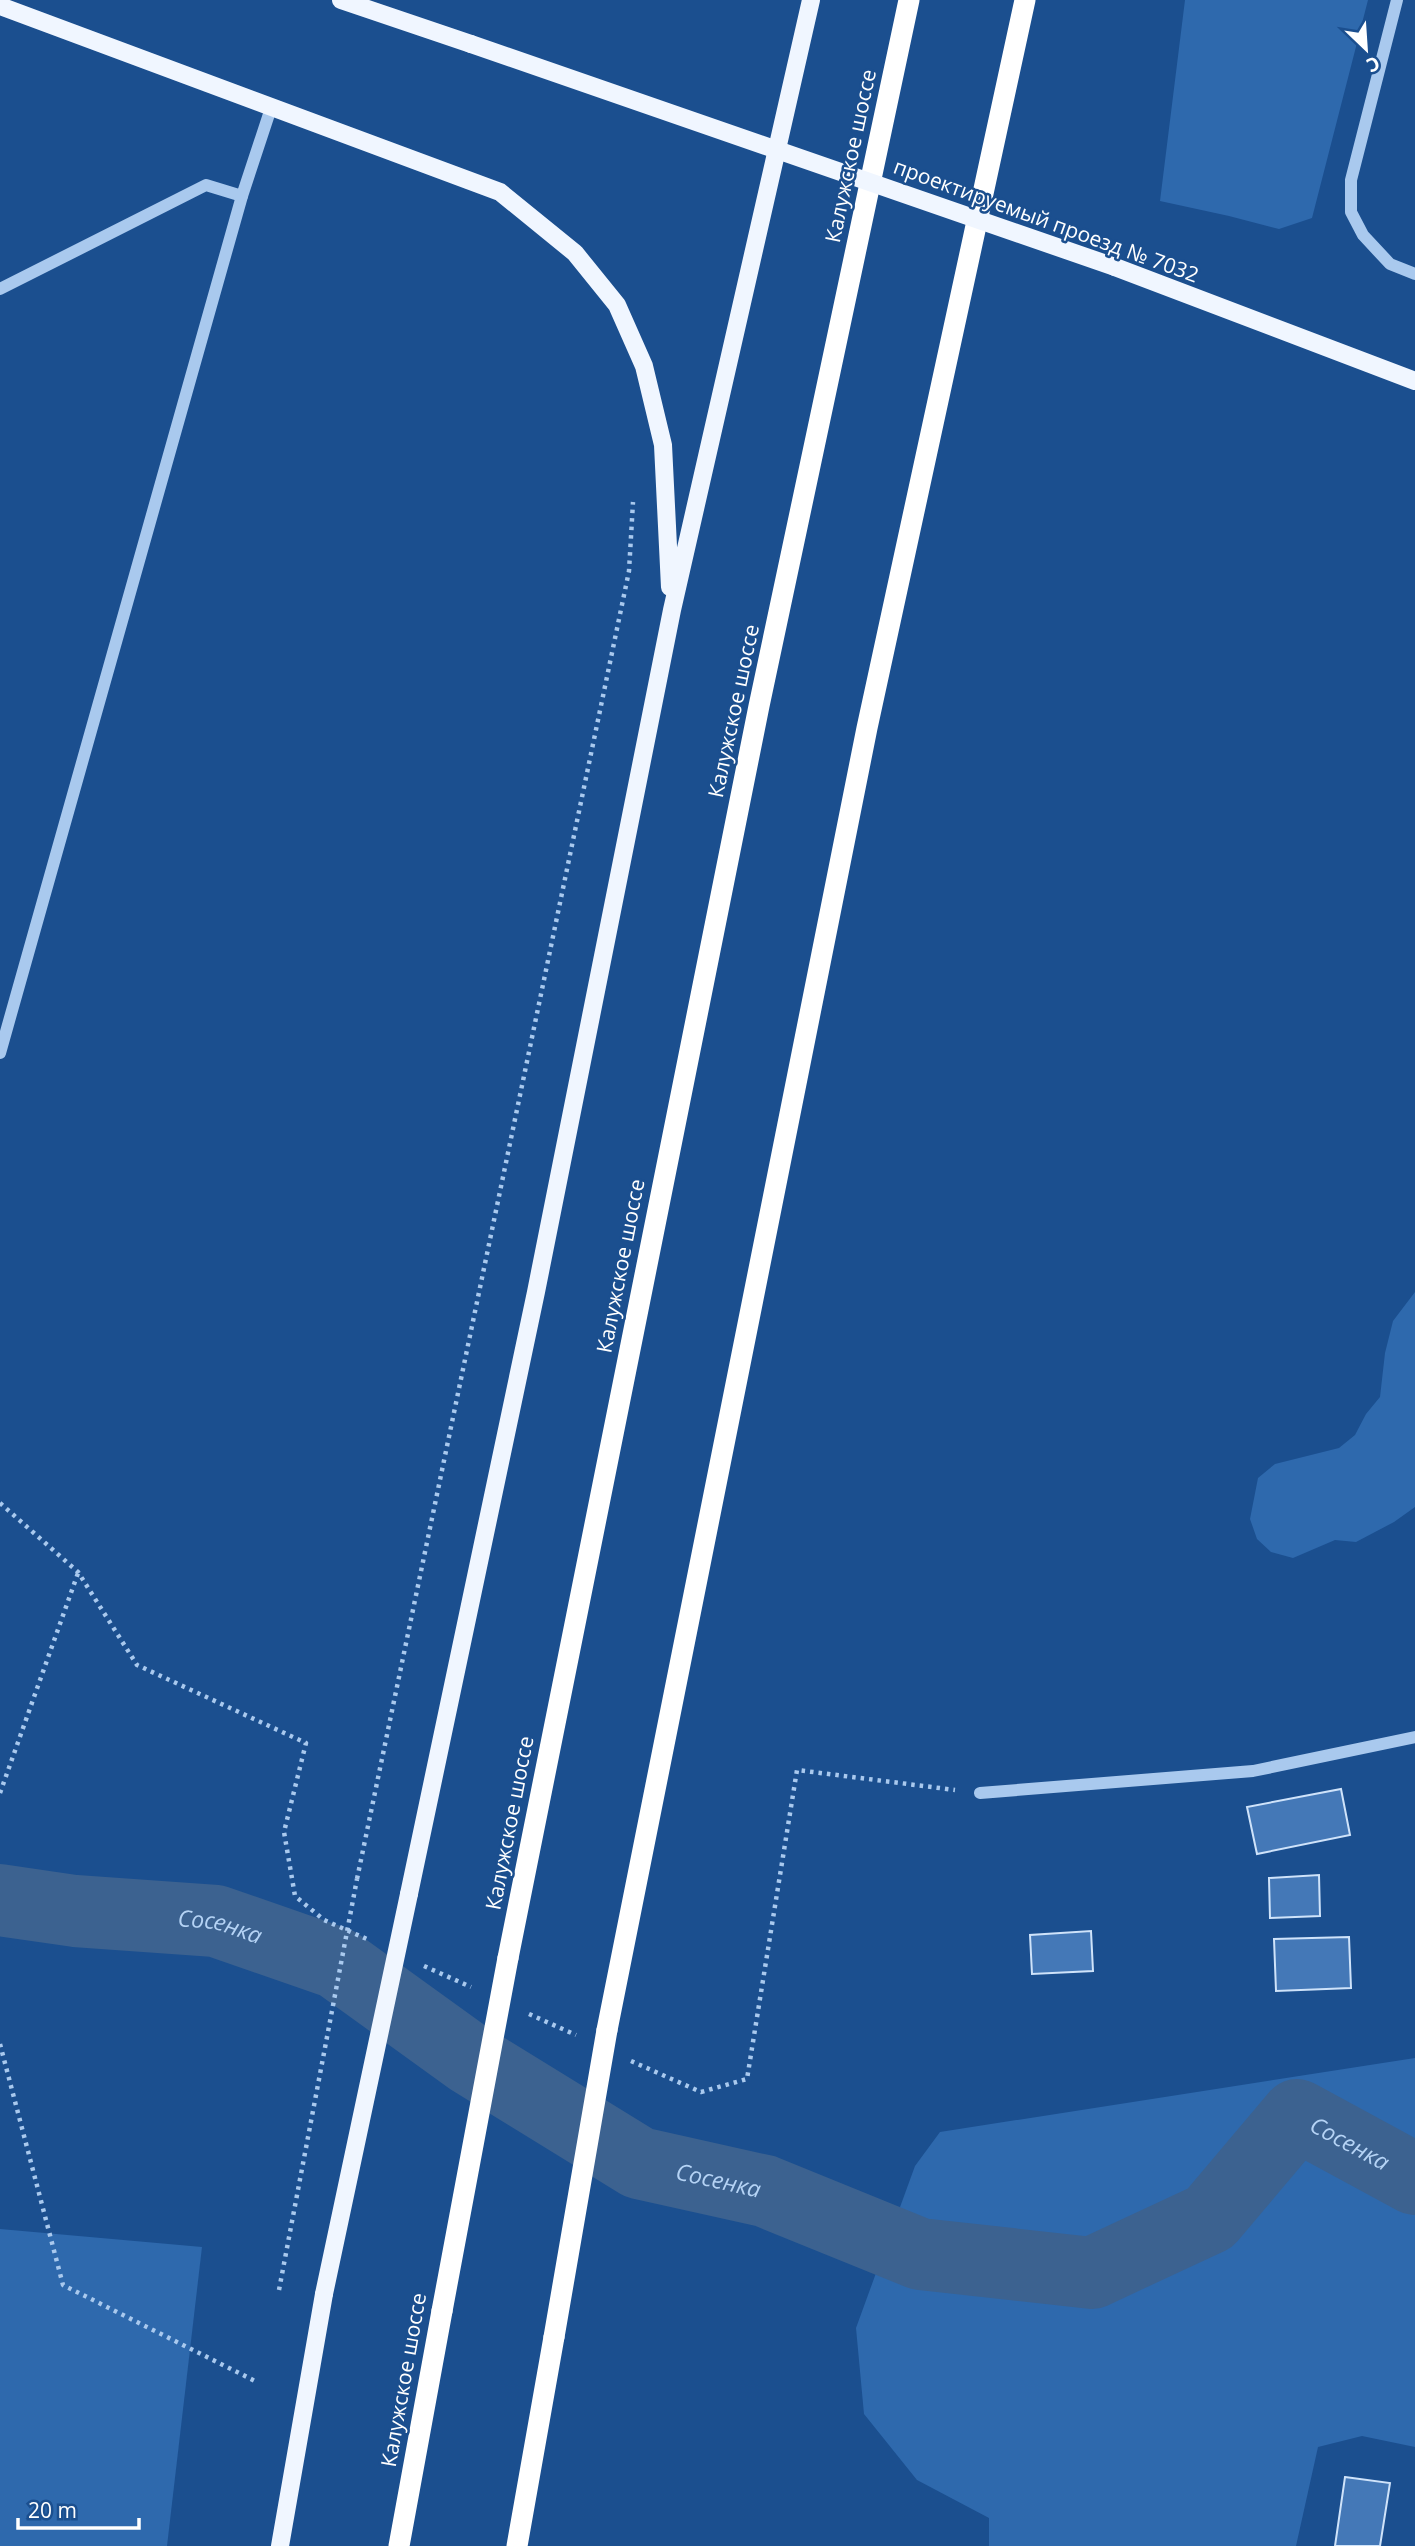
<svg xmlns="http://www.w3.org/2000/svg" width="1415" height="2546" viewBox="0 0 1415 2546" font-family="'Open Sans',sans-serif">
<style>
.green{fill:#2e69ad}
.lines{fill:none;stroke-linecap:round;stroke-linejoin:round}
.river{stroke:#3c6290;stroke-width:72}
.building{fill:#4478b7;stroke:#cfe3fa;stroke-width:2}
.path{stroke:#a9c9ee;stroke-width:4.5;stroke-dasharray:3.5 5;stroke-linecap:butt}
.minor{stroke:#a9c9ee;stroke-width:12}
.major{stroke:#f0f6ff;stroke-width:18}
.highway{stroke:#fff;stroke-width:21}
.path-bridge{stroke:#a9c9ee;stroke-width:4.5;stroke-dasharray:3.5 5;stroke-linecap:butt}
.major-bridge{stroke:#f0f6ff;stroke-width:18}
.highway-bridge{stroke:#fff;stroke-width:21}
.labels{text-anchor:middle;stroke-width:5;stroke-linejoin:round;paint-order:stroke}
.street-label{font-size:21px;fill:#fff;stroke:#1b4f8f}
.water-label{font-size:23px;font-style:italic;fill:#b5d3f5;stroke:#1b4f8f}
</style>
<rect width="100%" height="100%" fill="#1b4f8f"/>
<g class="green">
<polygon points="1185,0 1368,0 1312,218 1279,229 1229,216 1160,201"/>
<polygon points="1415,1292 1415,1507 1394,1522 1356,1542 1335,1540 1293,1558 1271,1552 1257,1539 1250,1519 1258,1478 1275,1464 1339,1448 1355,1435 1366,1414 1380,1397 1385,1353 1393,1321"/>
<polygon points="1415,2058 1415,2447 1362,2436 1318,2447 1296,2546 989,2546 989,2518 917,2480 864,2414 856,2328 915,2166 940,2132"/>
<polygon points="0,2229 202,2247 167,2546 0,2546"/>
</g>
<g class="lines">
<path class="river" id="s1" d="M0 1900 75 1911 216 1921 337 1963 470 2059 639 2163 765 2191 920 2254 1092 2273 1210 2218 1297 2115 1415 2179"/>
</g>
<g class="building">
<polygon points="1341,1789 1350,1835 1257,1854 1247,1807"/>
<polygon points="1319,1875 1320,1916 1270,1918 1269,1878"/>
<polygon points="1091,1931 1093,1971 1032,1974 1030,1935"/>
<polygon points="1349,1937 1351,1988 1276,1991 1274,1939"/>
<polygon points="1345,2477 1390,2483 1380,2546 1335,2546"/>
</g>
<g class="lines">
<g class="path">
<polyline points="0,1503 78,1572 137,1665 306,1743 284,1832 295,1896 324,1920 369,1940"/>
<polyline points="0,1793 78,1573"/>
<polyline points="357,1879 629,571 633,502"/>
<polyline points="424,1966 471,1987"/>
<polyline points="529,2014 576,2035"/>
<polyline points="0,2044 63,2285 257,2382"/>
<polyline points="631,2061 701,2092 747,2079 797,1770 955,1790"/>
</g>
<g class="minor">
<polyline points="1397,0 1351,180 1351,212 1363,235 1390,264 1415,274"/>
<polyline points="0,289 206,185 242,196"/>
<polyline points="0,1053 242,196 271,108"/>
<polyline points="980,1793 1253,1771 1415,1737"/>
</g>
<g class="major">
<polyline points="341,0 471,44"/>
<polyline points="0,6 500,192 575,253 617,305 644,366 663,445 670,587"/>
<polyline points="1115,267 1415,381"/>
<polyline points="409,1894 536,1292 672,610 811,0"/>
<polyline points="280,2546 324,2294"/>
</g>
<g class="highway">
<polyline points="508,1958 759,706 909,0"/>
<polyline points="607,2030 867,728 1025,0"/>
<polyline points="399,2546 442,2311"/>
<polyline points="517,2546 554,2337"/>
</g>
<polyline class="path-bridge" points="279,2290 357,1879"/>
<g class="major-bridge">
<polyline points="471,44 1115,267"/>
<polyline points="324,2294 409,1894"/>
</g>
<g class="highway-bridge">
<polyline points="442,2311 508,1958"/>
<polyline points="554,2337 607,2030"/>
</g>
</g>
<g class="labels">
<g class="street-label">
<text transform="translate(851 156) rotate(-78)" y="7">Калужское шоссе</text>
<text transform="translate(1046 221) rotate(20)" y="7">проектируемый проезд № 7032</text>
<text transform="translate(734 711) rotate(-78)" y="7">Калужское шоссе</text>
<text transform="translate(621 1266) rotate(-79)" y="7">Калужское шоссе</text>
<text transform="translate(510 1823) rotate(-79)" y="7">Калужское шоссе</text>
<text transform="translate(404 2380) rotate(-80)" y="7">Калужское шоссе</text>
</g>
<g class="water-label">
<text dy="8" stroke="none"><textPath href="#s1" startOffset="222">Сосенка</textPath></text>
<text dy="8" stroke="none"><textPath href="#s1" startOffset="1502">Сосенка</textPath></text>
<text dy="8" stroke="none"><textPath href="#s1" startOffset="789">Сосенка</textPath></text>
</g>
</g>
<g transform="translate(1366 49) rotate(155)" stroke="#1b4f8f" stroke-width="5" paint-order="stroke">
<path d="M0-5L12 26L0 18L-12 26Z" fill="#ffffff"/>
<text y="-10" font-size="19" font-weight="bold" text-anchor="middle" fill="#ffffff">С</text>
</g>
<path d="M18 2518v10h121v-10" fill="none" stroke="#ffffff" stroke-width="3.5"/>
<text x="28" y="2518" font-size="21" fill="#ffffff" stroke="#1b4f8f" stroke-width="5" paint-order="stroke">20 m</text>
</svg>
